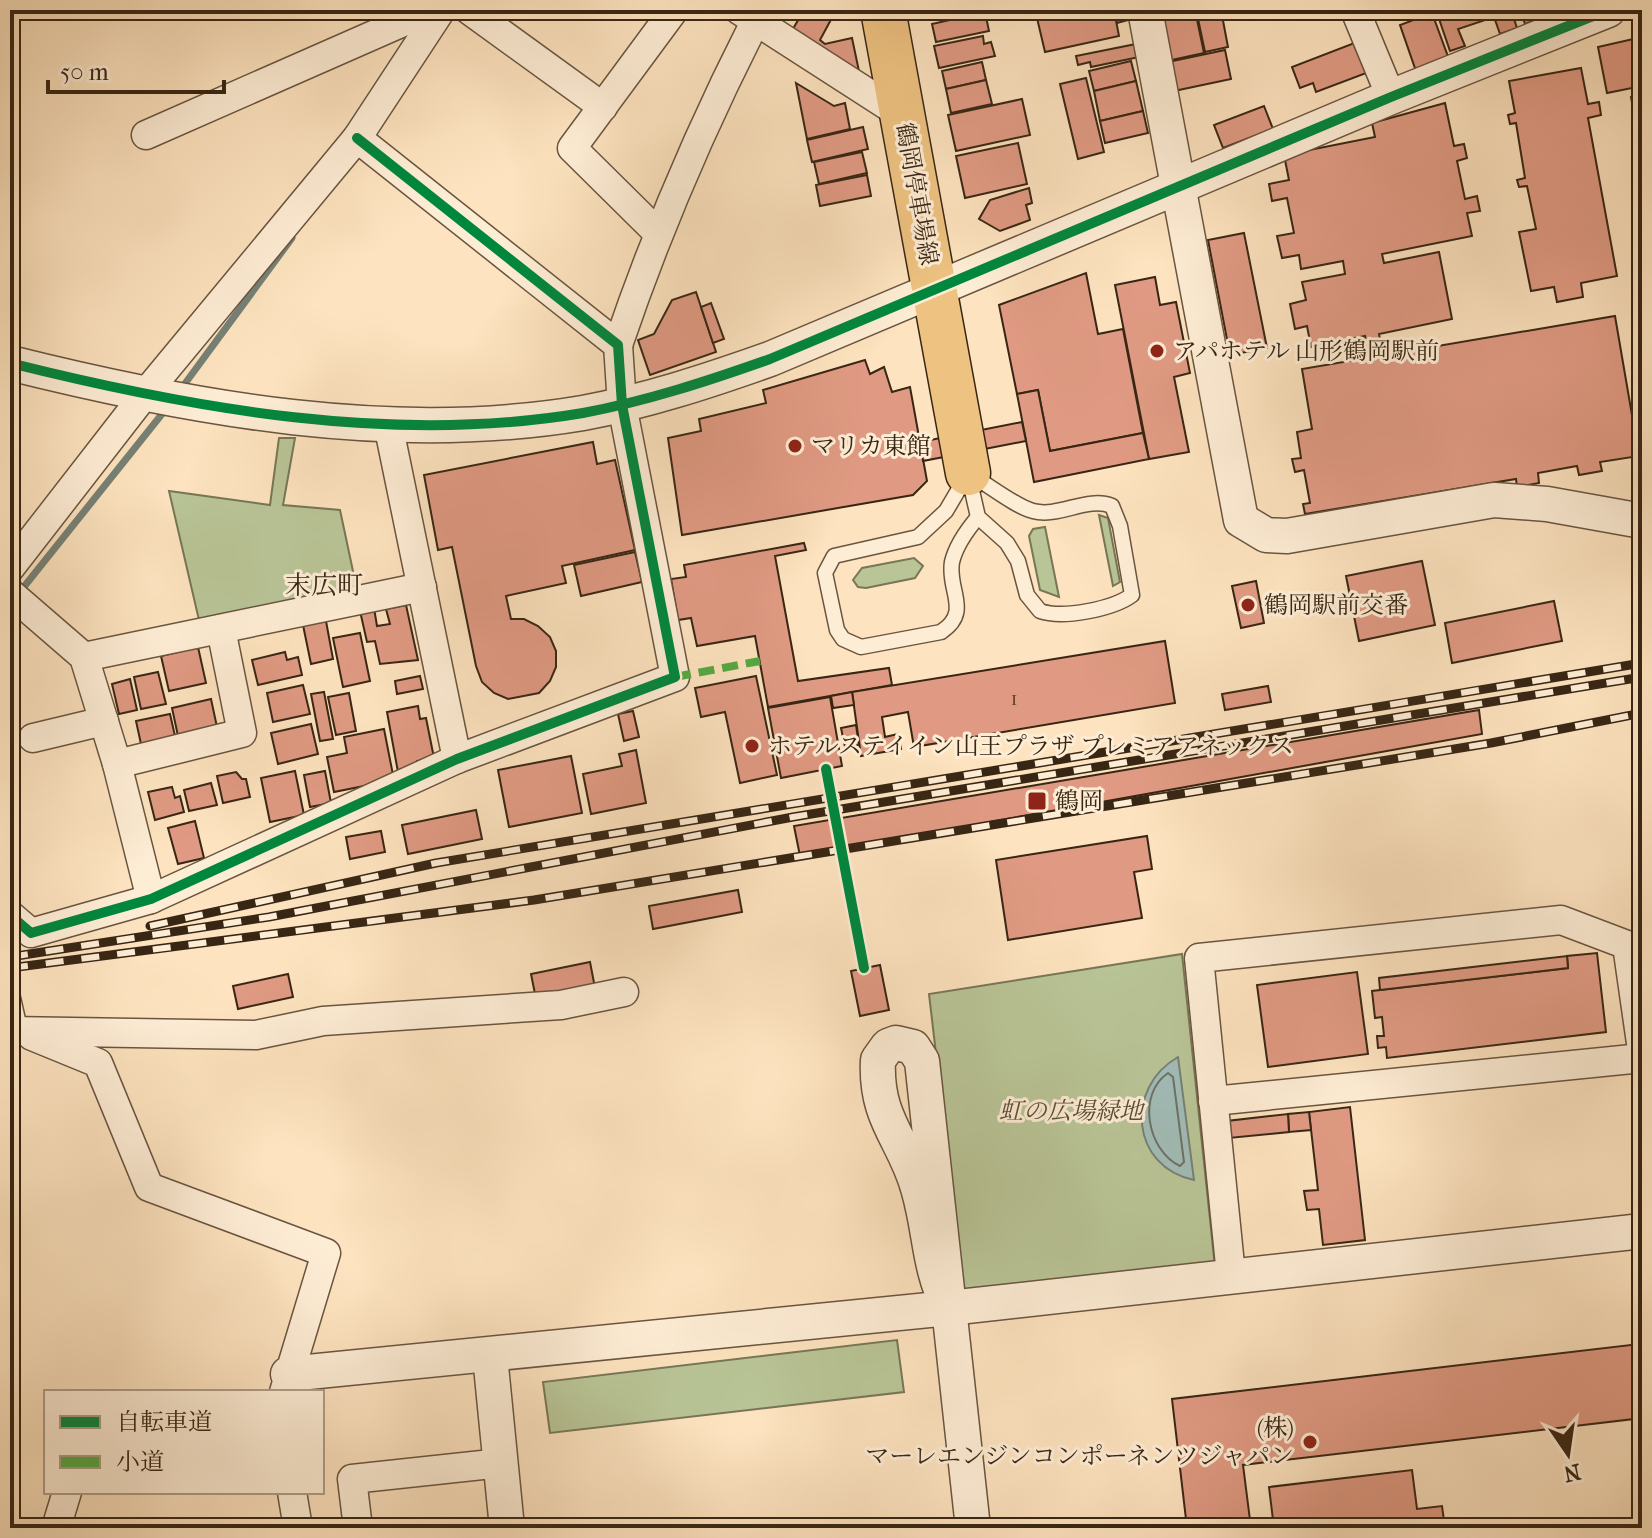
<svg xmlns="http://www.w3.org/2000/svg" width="1652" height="1538" viewBox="0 0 1652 1538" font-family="'IM FELL French Canon','Noto Serif JP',serif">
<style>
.green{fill:#b9c597;stroke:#787656;stroke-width:2}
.water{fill:#a1bdb8;stroke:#778176;stroke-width:2}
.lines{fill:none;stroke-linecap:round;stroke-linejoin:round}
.shore{stroke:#6c7266;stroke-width:2}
.stream{stroke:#778176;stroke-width:7}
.building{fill:#e09a83;stroke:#382614;stroke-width:2}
.service-casing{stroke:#69553f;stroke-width:17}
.pedestrian-casing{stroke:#69553f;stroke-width:23}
.minor-casing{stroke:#69553f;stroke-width:31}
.tertiary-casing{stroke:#69553f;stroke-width:37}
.primary-casing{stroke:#382614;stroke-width:47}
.service{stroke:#feedd5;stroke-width:14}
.pedestrian{stroke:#feedd5;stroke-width:20}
.minor{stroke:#feedd5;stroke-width:28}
.tertiary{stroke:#feedd5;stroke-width:34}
.primary{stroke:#eec280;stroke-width:44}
.rail-casing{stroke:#382614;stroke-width:9}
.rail{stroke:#feedd5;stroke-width:6;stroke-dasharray:18;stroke-linecap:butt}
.quiet{stroke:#55aa42;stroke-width:8;stroke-dasharray:16 8;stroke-linecap:butt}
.cycleway-casing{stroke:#feedd5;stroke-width:15}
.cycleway{stroke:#00873e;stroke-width:10}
.poi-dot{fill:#8f2418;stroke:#feedd5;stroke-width:3}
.labels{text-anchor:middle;stroke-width:6;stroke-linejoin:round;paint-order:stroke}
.number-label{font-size:20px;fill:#624330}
.street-label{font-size:24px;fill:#382614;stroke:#feedd5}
.poi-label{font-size:24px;fill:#382614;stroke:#feedd5;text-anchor:start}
.park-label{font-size:24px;font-style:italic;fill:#584e35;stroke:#feedd5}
.neighbourhood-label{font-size:26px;fill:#382614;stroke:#feedd5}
</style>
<rect width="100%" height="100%" fill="#fde3bf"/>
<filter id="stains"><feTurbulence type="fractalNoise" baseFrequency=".0025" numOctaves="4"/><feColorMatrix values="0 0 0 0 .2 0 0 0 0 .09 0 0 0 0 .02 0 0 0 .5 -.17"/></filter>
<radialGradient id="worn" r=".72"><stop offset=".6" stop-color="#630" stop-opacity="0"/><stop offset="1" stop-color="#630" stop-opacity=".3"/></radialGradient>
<g class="green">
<polygon points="279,438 295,438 283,505 340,510 357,590 199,620 169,491 270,505"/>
<polygon points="1099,515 1108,518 1120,582 1113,586"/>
<polygon points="1045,527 1059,597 1040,590 1029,536 1033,529"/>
<polygon points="914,558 923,566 915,578 866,588 858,587 853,580 862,568"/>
<polygon points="1182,954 1215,1267 964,1293 929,994"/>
<polygon points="897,1340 904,1392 550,1433 543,1382"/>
</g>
<path class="water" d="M1178 1057 1194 1180C1131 1167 1124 1088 1178 1057Z"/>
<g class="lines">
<path class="shore" d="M1168 1073 1173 1077 1184 1162 1180 1166C1148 1151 1136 1095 1168 1073Z"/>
<g class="stream">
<polyline points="181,389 292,238"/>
<polyline points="19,593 166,409"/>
</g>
</g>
<g class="building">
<polygon points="804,10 832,10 834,14 820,40 825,44 852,38 860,76 790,34"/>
<polygon points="1047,10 1114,10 1119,36 1045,52 1037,18 1048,16"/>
<polygon points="1114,10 1126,10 1128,20 1117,23"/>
<polygon points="1156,10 1195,10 1204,53 1167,61"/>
<polygon points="1221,10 1228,47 1205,52 1197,14"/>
<polygon points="1381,10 1413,10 1384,19"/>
<polygon points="1436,10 1511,10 1517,28 1500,34 1494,17 1458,29 1465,46 1450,51"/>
<polygon points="1520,10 1556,10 1557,12 1525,24"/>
<polygon points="985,12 989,31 936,42 932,24"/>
<polygon points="1432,13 1450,62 1417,74 1400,25"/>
<polygon points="983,36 984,44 991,42 995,56 939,68 934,46"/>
<polygon points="1642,37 1642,86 1607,93 1598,47"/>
<polygon points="1357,42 1369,72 1316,92 1313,83 1300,88 1292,67"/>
<polygon points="1141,43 1144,56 1091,67 1090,62 1078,65 1076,56"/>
<polygon points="1225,50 1231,79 1174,91 1168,62"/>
<polygon points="1131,61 1136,81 1094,91 1089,71"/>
<polygon points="982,62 986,80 946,89 942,71"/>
<polygon points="1581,68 1588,104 1599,102 1601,115 1588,118 1617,276 1581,283 1583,297 1557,302 1554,287 1531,291 1519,232 1536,229 1527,186 1519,187 1517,180 1525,178 1516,123 1510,124 1508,115 1515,113 1509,81"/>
<polygon points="1086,78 1104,152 1078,159 1060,84"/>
<polygon points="986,80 992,104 951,113 946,89"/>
<polygon points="1136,81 1143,111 1100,121 1094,91"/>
<polygon points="796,83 834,106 845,103 850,129 807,139"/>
<polygon points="1642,95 1642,155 1631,97"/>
<polygon points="1022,99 1030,135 956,151 948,115"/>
<polygon points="1445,103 1454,146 1464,144 1467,158 1457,161 1465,199 1477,196 1480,211 1467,213 1472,236 1382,254 1384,263 1439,252 1452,319 1379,334 1381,345 1367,348 1365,336 1311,347 1307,326 1295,329 1290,304 1306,300 1302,282 1345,274 1343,261 1301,269 1299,255 1282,258 1277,236 1294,233 1287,198 1272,201 1269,184 1289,180 1284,155 1375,137 1372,123"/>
<polygon points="1264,106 1273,129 1223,148 1214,125"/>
<polygon points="1143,111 1148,133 1105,143 1100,121"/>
<polygon points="863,127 868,149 812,162 807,140"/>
<polygon points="1018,143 1027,184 965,198 956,156"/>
<polygon points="862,152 867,173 819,184 814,162"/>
<polygon points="867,175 871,196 820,206 816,185"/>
<polygon points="1029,188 1032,203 1026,205 1030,220 1000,231 979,219 990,200"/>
<polygon points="1244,233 1267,348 1230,355 1208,240"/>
<polygon points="1086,273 1098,334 1123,329 1143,433 1050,451 1038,390 1017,394 999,305"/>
<polygon points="1155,277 1160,305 1176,302 1190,373 1174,377 1189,452 1149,459 1115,285"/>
<polygon points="696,292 716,352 650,375 638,340 654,334 672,300"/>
<polygon points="711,303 724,339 713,343 701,307"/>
<polygon points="1615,316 1639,456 1600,462 1602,471 1579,475 1577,466 1538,473 1539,483 1517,487 1516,479 1305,514 1303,504 1310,503 1304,470 1295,472 1292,459 1301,458 1297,432 1312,429 1302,369"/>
<polygon points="865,360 870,374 884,367 892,392 910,387 927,481 913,495 682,535 668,438 701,431 699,419 766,403 763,390"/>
<polygon points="1038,390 1050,451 1143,433 1149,459 1034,482 1017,394"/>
<polygon points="1022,422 1026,441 923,461 920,442"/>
<polygon points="593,442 597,464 615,460 635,550 562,566 566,583 506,596 511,619 524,619 538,626 550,637 556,651 556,667 550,681 539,693 508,699 494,693 482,682 476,666 452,547 438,550 424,475"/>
<polygon points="804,543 806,550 775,556 798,681 889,668 892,685 768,707 755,636 697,646 691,618 678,620 671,579 686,577 684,565"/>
<polygon points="635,552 642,582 581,596 574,565"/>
<polygon points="1422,561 1435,625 1359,641 1346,576"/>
<polygon points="1256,581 1264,623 1241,628 1232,586"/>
<polygon points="1554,601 1562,641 1452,663 1445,623"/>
<polygon points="406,605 418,660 380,664 375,641 367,642 360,611 374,608 377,626 390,624 386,609"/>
<polygon points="326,621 333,659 311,664 303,625"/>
<polygon points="360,633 370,681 343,687 333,638"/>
<polygon points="1165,641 1175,703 914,747 908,712 882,717 885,737 898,734 901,749 861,756 852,692"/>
<polygon points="198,647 206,683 169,691 161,656"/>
<polygon points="285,652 287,660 298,657 302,675 258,685 252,660"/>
<polygon points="158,672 166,704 141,709 134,677"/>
<polygon points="420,676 423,689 397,694 395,681"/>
<polygon points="756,676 777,775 740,783 725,712 701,717 695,688"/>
<polygon points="130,679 137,710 119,714 112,684"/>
<polygon points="303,685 310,714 273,722 267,693"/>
<polygon points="1268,686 1271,702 1225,710 1222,694"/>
<polygon points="324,692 333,739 320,741 311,694"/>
<polygon points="852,692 854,705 833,708 831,696"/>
<polygon points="349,693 356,731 336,735 328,697"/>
<polygon points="830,697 842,766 781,778 768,708"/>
<polygon points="211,699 217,727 178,736 172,708"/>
<polygon points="418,706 420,719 426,718 434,758 417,761 418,768 398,772 387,712"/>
<polygon points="1479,710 1482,734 800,856 794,826"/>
<polygon points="633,711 639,737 624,741 618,714"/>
<polygon points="170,714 175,736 141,744 136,721"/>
<polygon points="311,724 318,754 278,764 271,733"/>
<polygon points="856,725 859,745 845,747 841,728"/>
<polygon points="384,729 394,780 334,792 327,757 347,753 344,737"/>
<polygon points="636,750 646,803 591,814 583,774 622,766 619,754"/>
<polygon points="571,756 582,813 509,827 498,770"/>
<polygon points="295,771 304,815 270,822 261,778"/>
<polygon points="325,771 331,803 310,807 304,775"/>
<polygon points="236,772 242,779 246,779 250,797 223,803 217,776"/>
<polygon points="211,783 217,805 189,811 184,790"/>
<polygon points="172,787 175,798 180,796 184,812 155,820 148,792"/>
<polygon points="476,810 482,839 408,854 402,825"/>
<polygon points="195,821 204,858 178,864 168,828"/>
<polygon points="381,831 385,852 350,859 346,837"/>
<polygon points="1147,836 1152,869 1134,872 1142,918 1008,940 996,860"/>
<polygon points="738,890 742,912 653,929 649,906"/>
<polygon points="1597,953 1606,1032 1387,1058 1386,1047 1378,1048 1377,1036 1384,1036 1382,1017 1375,1018 1372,991 1568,968 1567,956"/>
<polygon points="1567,956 1568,968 1380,990 1379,978"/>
<polygon points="590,962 596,993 537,1004 531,974"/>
<polygon points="880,965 889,1010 860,1016 851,971"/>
<polygon points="1357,972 1368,1054 1268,1067 1257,985"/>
<polygon points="288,974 293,997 238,1009 233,986"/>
<polygon points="1350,1107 1365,1240 1323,1245 1319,1209 1307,1210 1304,1191 1318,1190 1309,1112"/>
<polygon points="1309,1112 1311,1130 1289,1132 1288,1114"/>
<polygon points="1288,1114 1289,1132 1229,1138 1227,1121"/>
<polygon points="1639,1344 1642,1418 1243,1465 1251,1528 1187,1528 1172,1399"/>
<polygon points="1412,1470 1417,1509 1442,1506 1445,1528 1274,1528 1269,1487"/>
</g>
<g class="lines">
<g class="service-casing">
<g id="service">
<path d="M968 473C986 483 1016 507 1033 511 1059 518 1087 496 1112 506L1120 526 1132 595C1113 609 1063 619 1040 611L1027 595 1018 561 1007 543 978 517Z"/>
<path d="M966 477 946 511 918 537 834 556 825 573 837 630 843 639 861 647 941 632C972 612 947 590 952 562 956 545 967 530 978 517"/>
</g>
</g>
<g class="pedestrian-casing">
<polyline id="pedestrian" points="10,998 17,1029"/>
</g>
<g class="minor-casing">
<g id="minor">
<polyline points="469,10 603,107"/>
<polyline points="739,10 902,115"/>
<polyline points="1355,10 1391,97"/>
<polyline points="146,135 419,15"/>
<polyline points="657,232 572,148 674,10"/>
<path d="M618 345C657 230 700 130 755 22"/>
<polyline points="388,424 457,759"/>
<polyline points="10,568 145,394 357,138 441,10"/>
<polyline points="10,593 84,657 117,764 151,899"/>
<polyline points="84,657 422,587"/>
<polyline points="33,738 104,721"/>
<polyline points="117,764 242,733 221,629"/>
<polyline points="10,915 31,933 151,899 457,759 675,677 622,405 618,345 357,138"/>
<polyline points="10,1031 256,1035 323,1021 561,1005 624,992"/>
<polyline points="32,1036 98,1063 149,1187 326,1253 284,1392"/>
<polyline points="1213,1101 1642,1058"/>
<polyline points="1231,1275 1199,958 1561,920 1627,945 1642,1050"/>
<polyline points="292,1492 298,1528"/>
<polyline points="56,1528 67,1492"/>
<polyline points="358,1528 352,1479 501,1463"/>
</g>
</g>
<g class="tertiary-casing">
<g id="tertiary">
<polyline points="1145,10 1241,520 1266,535 1287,536 1494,500 1547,504 1642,521"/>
<path d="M10 363C194 409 393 445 583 413 647 401 708 381 770 359L1391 97 1608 10"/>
<path d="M896 1043 913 1047 922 1061 949 1308C928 1267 931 1232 918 1188 904 1138 875 1120 878 1060L888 1046Z"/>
<polyline points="949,1308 973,1528"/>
<polyline points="490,1356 507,1528"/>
<polyline points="288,1374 949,1308 1642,1231"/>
</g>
</g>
<g class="primary-casing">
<polyline id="primary" points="883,10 968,473"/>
</g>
<use href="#service" class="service"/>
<use href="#pedestrian" class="pedestrian"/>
<use href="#minor" class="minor"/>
<use href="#tertiary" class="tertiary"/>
<use href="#primary" class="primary"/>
<g class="rail-casing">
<g id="rail">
<polyline points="150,926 436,863 1642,663"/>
<polyline points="10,957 269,917 793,817 1642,677"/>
<polyline points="10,968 534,900 1491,743 1642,713"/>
</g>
</g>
<use href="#rail" class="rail"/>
<g class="quiet">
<polyline points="675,677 760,661"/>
<polyline points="10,998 17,1029"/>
</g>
<g class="cycleway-casing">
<g id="cycleway">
<path d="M10 363C194 409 393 445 583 413 647 401 708 381 770 359L1391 97 1608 10"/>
<polyline points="826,769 864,968"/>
<polyline points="10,915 31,933 151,899 457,759 675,677 622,405 618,345 357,138"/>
</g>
</g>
<use href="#cycleway" class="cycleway"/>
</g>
<g class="poi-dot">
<circle cx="1157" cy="351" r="8"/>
<circle cx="795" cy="446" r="8"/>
<circle cx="1248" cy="605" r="8"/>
<circle cx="752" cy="746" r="8"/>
<rect x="1027" y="791" width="20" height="20" rx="4"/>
<circle cx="1310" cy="1442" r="8"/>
</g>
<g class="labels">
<g class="number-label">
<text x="1014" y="705">1</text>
</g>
<g class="street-label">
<text transform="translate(917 194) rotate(80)" y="8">鶴岡停車場線</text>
</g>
<g class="poi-label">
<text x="1173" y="359">アパホテル 山形鶴岡駅前</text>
<text x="811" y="454">マリカ東館</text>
<text x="1264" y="613">鶴岡駅前交番</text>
<text x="768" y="754">ホテルステイイン山王プラザ プレミアアネックス</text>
<text x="1055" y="809">鶴岡</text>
<text x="1294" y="1436" text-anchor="end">(株)<tspan x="1294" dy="28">マーレエンジンコンポーネンツジャパン</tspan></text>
</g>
<g class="park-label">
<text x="1071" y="1119">虹の広場緑地</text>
</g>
<g class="neighbourhood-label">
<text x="324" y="594">末広町</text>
</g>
</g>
<rect width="1652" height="1538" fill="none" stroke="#fde3bf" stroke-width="40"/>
<rect x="12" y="12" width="1628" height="1514" fill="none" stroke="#382614" stroke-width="4"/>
<rect x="20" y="20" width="1612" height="1498" fill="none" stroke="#382614" stroke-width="2"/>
<rect x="44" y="1390" width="280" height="104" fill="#feedd5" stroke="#af9d88" stroke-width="2"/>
<rect x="60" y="1416" width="40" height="12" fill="#00873e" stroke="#af9d88" stroke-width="2"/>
<text x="116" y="1430" font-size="24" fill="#382614">自転車道</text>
<rect x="60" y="1456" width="40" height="12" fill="#55aa42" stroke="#af9d88" stroke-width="2"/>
<text x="116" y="1470" font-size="24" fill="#382614">小道</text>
<g transform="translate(1568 1454) rotate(167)" stroke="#feedd5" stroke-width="6" paint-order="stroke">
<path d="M0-6L14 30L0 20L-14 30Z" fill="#382614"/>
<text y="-12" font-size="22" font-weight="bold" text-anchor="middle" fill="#382614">N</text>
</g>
<path d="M48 80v12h176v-12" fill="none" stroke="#382614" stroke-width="4"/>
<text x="60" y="80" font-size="24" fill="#382614" stroke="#feedd5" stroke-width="6" paint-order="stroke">50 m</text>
<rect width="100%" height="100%" filter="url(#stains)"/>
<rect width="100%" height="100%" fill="url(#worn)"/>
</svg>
